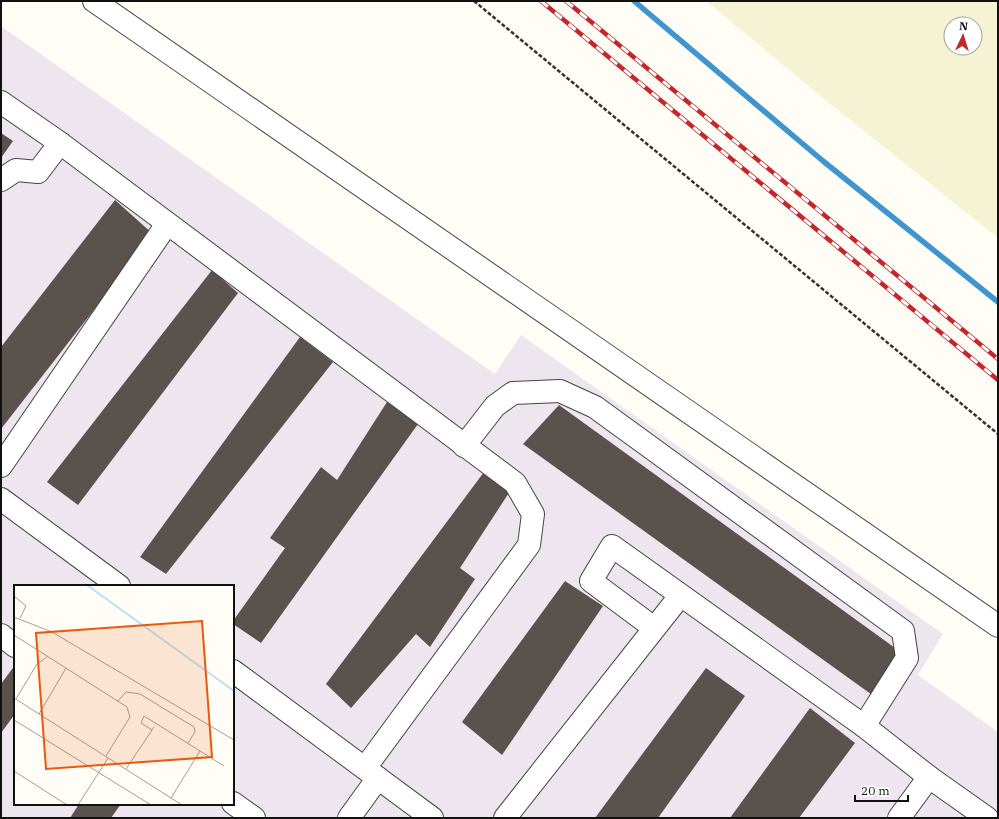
<svg xmlns="http://www.w3.org/2000/svg" width="999" height="819" viewBox="0 0 999 819" font-family="'IBM Plex Serif',serif">
<style>
.industrial{fill:#eee6ef;fill-rule:evenodd}
.farmland{fill:#f6f3d4;fill-rule:evenodd}
.lines{fill:none;stroke-linecap:round;stroke-linejoin:round}
.stream{stroke:#3f96cf;stroke-width:5.5}
.building{fill:#5a524d}
.minor-casing{stroke:#444;stroke-width:24}
.path{stroke:#333;stroke-width:2.5;stroke-dasharray:4 2;stroke-linecap:butt}
.minor{stroke:#fff;stroke-width:22}
.rail-casing{stroke:#c4262e;stroke-width:4.5}
.rail{stroke:#fff;stroke-width:3;stroke-dasharray:9;stroke-linecap:butt}
.inset-river{fill:none;stroke:#b9e0f7;stroke-width:2}
.inset-road{fill:none;stroke:#a09f9a;stroke-width:1}
.view{fill:#e8590c;fill-opacity:0.15;stroke:#e8590c;stroke-width:2}
.inset-edge{fill:none;stroke:#111;stroke-width:2}
</style>
<rect width="100%" height="100%" fill="#fffdf5"/>
<path class="industrial" d="M1 26 495 374 521 335 943 634 918 675 998 732V818H1ZM15 586H233V804H15Z"/>
<path class="farmland" d="M706 1H998V238L835 108ZM951 24H975V48H951Z"/>
<g class="lines">
<polyline class="stream" points="634,1 823,161 998,302"/>
</g>
<g class="building">
<polygon points="1,133 13,141 1,158"/>
<polygon points="115,200 153,234 1,429 1,347"/>
<polygon points="212,270 238,293 78,505 47,482"/>
<polygon points="300,337 333,362 166,574 140,557"/>
<polygon points="387,402 418,424 261,643 233,624 233,621 285,548 270,538 321,467 337,480"/>
<polygon points="559,405 902,653 875,697 523,444"/>
<polygon points="487,468 514,485 460,568 475,579 430,647 416,634 351,708 326,684"/>
<polygon points="565,581 603,606 502,755 462,722"/>
<polygon points="15,665 15,714 1,733 1,684"/>
<polygon points="706,668 745,696 658,818 595,818"/>
<polygon points="810,708 855,743 799,818 730,818"/>
<polygon points="79,804 121,804 111,818 70,818"/>
</g>
<g class="lines">
<g class="minor-casing">
<g id="minor">
<polyline points="94,1 998,626"/>
<polyline points="1,102 60,143 515,483 533,514 529,545 365,768"/>
<polyline points="1,180 16,170 38,172 60,143"/>
<polyline points="464,446 495,406 513,393 560,391 595,407 903,631 907,658 864,726"/>
<polyline points="1,466 167,224"/>
<polyline points="1,499 119,586"/>
<polyline points="654,628 591,581 612,546 864,726 929,777 987,818"/>
<polyline points="1,635 15,646"/>
<polyline points="233,671 432,818"/>
<polyline points="233,803 254,818"/>
<polyline points="349,818 378,778"/>
<polyline points="505,818 680,596"/>
<polyline points="899,818 929,777"/>
</g>
</g>
<polyline class="path" points="474,1 998,434"/>
<use href="#minor" class="minor"/>
<g class="rail-casing">
<g id="rail">
<polyline points="541,1 998,380"/>
<polyline points="566,1 998,359"/>
</g>
</g>
<use href="#rail" class="rail"/>
</g>
<g transform="translate(14 585)">
<rect width="220" height="220" fill="#fffdf5"/>
<path class="inset-river" d="M73 0 220 106"/>
<path class="inset-road" d="M0 11 12 21 6 33M0 32 38 47 220 155M0 50 113 122 116 132 92 171M0 113 168 220M2 114 23 79 34 71M104 116 112 107 126 109 180 142 181 147 174 158M25 129 52 83M0 135 137 220M138 145 127 138 130 131 210 181M112 184 140 142M0 186 53 220M157 213 186 166M64 220 94 173"/>
<path class="view" d="M188 36 198 172 32 184 22 48Z"/>
<rect width="220" height="220" class="inset-edge"/>
</g>
<rect width="999" height="819" fill="none" stroke="#111111" stroke-width="4"/>
<g transform="translate(963 36) rotate(4)"><circle r="19" fill="#ffffff" stroke="#a0a0a0"/>
<path d="M0-3L7 15L0 10L-7 15Z" fill="#c4262e"/>
<text y="-6" font-size="11" font-weight="bold" text-anchor="middle" fill="#111111">N</text>
</g>
<path d="M855 795v6h53v-6" fill="none" stroke="#111111" stroke-width="2"/>
<text x="861" y="795" font-size="12" fill="#111111" stroke="#ffffff" stroke-width="3" paint-order="stroke">20 m</text>
</svg>
